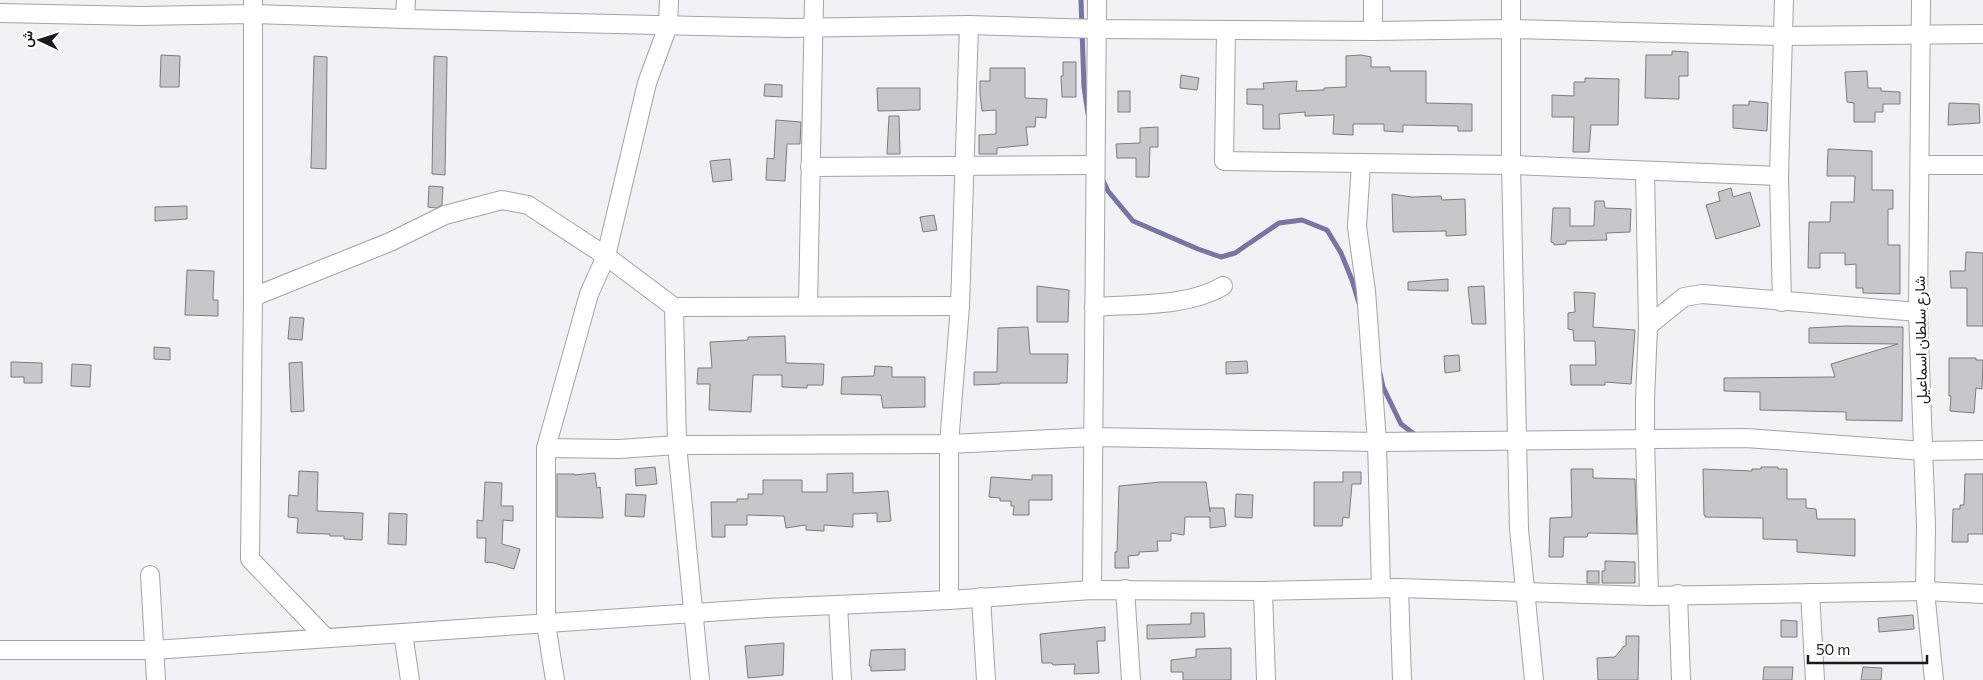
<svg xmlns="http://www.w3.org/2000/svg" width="1983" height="680" viewBox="0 0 1983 680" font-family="Commissioner,Vazirmatn,sans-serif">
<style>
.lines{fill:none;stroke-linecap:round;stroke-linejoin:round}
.stream{stroke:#7776a2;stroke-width:5}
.building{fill:#c6c6cb;stroke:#7c7c80}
.minor-casing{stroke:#a3a3a8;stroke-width:20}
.minor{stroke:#fff;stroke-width:18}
.labels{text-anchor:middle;stroke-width:5;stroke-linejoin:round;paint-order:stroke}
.street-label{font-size:15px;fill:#1a1a1c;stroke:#fff}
</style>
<rect width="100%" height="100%" fill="#f1f1f6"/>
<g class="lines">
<g class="stream">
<polyline points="1081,0 1084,87 1088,114"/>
<polyline points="1102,178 1108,191 1133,221 1198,249 1221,257 1235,253 1279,223 1302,220 1327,230 1341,253 1352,280 1359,303"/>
<polyline points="1380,373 1383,387 1401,424 1418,437"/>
</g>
</g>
<g class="building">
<polygon points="1672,51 1688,52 1688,76 1679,76 1679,99 1645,98 1646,55 1672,55"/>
<polygon points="161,55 180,56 179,87 160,87"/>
<polygon points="1361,55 1371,57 1371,67 1390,67 1390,71 1426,71 1426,103 1472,104 1472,131 1458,131 1458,126 1403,125 1403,132 1384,131 1384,124 1353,124 1353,135 1333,134 1334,115 1305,116 1305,112 1279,114 1280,129 1263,129 1263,105 1247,104 1247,89 1264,89 1263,83 1297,81 1296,91 1324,90 1324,88 1346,87 1346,56"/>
<polygon points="314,56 327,57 326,169 311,168"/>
<polygon points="434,56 447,57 445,175 432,174"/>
<polygon points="1063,62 1076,62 1076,97 1062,97 1061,76 1063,76"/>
<polygon points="990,68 1025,68 1025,98 1047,99 1046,118 1036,117 1035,127 1026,127 1028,145 997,148 997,154 979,154 979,135 996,134 996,110 982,111 980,94 980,81 990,81"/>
<polygon points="1867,71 1868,88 1881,88 1881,91 1900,92 1900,104 1883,104 1883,112 1875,112 1875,122 1854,122 1854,103 1847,102 1845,72"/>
<polygon points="1181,75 1199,78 1197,90 1180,88"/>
<polygon points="1585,78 1619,79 1618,125 1591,125 1589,152 1573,152 1574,117 1552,117 1552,95 1574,96 1574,82 1585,82"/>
<polygon points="765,84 782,85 782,97 764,96"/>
<polygon points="877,88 920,88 920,110 878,111"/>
<rect x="1118" y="91" width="12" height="21"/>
<polygon points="1749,101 1768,103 1767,131 1733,128 1733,105 1749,105"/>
<polygon points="1949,103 1979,104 1980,123 1948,125"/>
<polygon points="889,116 899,116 900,154 887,154"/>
<polygon points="776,120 801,122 800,144 787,144 785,181 766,180 767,158 774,159"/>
<polygon points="1158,127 1158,147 1150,147 1149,177 1136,177 1136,158 1117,158 1116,144 1140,143 1140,128"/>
<polygon points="1828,149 1872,151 1872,190 1893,190 1893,209 1888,209 1888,245 1900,245 1900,294 1863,293 1863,288 1856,288 1856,264 1845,265 1845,253 1820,253 1820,268 1808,268 1809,222 1830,222 1831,202 1854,202 1855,176 1827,176"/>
<polygon points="730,159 732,180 713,182 710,161"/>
<polygon points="429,186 443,187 442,205 436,208 428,207"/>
<polygon points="1731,188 1733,197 1750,192 1760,226 1716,239 1706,205 1720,201 1718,192"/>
<polygon points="1392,194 1412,197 1441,196 1442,200 1465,199 1466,235 1446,236 1446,231 1393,232"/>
<polygon points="1595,201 1604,201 1605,208 1631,209 1630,232 1606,233 1607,240 1566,241 1566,244 1554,245 1554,243 1551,242 1553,208 1570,208 1570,226 1594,226"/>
<polygon points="187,206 187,219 155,221 155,207"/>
<polygon points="934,215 937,230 923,232 920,217"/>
<polygon points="1966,252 1983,253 1983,326 1967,326 1967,288 1951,288 1950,271 1965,271"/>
<polygon points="187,270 214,271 213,300 218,300 218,316 185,315"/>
<polygon points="1448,279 1448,291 1408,290 1408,282"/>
<polygon points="1037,286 1069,290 1068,322 1037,322"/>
<polygon points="1484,286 1486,324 1472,324 1468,287"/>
<polygon points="1574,292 1595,293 1593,327 1635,330 1631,384 1605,382 1605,385 1571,385 1570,365 1596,365 1595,341 1574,341 1573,330 1568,329 1568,313 1575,312"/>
<polygon points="290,317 304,318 302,340 288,339"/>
<polygon points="1845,326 1903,327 1902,421 1846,420 1846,412 1760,410 1760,392 1724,391 1724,378 1835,377 1831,364 1898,344 1809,343 1809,328"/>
<polygon points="1028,327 1030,354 1068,354 1067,383 1000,383 1000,384 974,385 974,372 997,372 998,328"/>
<polygon points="785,336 786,363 824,364 823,385 807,385 807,388 782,387 782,375 753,375 751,412 709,410 710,384 697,384 698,368 712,368 710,342 748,340 748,337"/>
<polygon points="154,347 170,348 170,360 154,359"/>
<polygon points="1459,355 1460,371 1445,373 1444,356"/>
<polygon points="1949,358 1976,358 1976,360 1983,360 1982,389 1976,388 1974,413 1950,411 1951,396 1949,396"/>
<polygon points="1247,361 1248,373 1226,374 1226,362"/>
<polygon points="11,362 42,363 42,383 24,383 24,377 11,377"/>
<polygon points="302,362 304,411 291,412 289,363"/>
<polygon points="72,364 91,365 90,387 71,386"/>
<polygon points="875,366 892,367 892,377 925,377 925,407 883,408 881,395 841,394 842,377 874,376"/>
<polygon points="655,467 657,484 636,486 635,469"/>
<polygon points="1761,467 1778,467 1778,469 1787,469 1787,499 1806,499 1806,508 1816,509 1817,519 1855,519 1855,556 1797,552 1797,540 1763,539 1763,518 1705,517 1705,515 1704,515 1703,469 1752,471 1752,469 1761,469"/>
<polygon points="1571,469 1593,469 1593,478 1635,479 1637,534 1588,533 1587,537 1564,537 1563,557 1549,557 1550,518 1572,517"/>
<polygon points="299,471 318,472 317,511 363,513 362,540 344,539 344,536 330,536 330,534 297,533 298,518 288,517 289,495 298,496"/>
<polygon points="1343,472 1361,472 1361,484 1352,484 1349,518 1343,517 1342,526 1314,526 1314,482 1343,482"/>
<polygon points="595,473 597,488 600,487 603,518 557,517 557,474 574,474 574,475"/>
<polygon points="853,473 853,493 888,491 891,521 877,522 877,513 853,514 853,527 824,525 824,531 806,530 806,525 786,528 784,516 747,515 747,525 725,525 725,537 712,537 711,502 737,502 737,499 748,499 748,494 763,494 763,480 802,480 802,492 827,492 827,474"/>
<polygon points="1965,474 1983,474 1983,534 1968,534 1968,542 1952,542 1953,509 1960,509 1960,505 1964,505"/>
<polygon points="1032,475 1052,475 1052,500 1029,500 1029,515 1013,515 1014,506 1011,506 1011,501 1000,501 1000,498 989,497 991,477 1032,480"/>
<polygon points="485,482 502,483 501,506 513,506 513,521 503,520 502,544 520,549 514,569 494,563 485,562 486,538 477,538 477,520 483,521"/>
<polygon points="1161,482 1206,482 1210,512 1210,508 1224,508 1226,526 1210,528 1210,517 1185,517 1184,535 1171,533 1171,541 1157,541 1158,551 1139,552 1139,555 1128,556 1129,568 1115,568 1115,552 1117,552 1119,486"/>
<polygon points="626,494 646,495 644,517 625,516"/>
<polygon points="1236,494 1253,495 1252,518 1235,517"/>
<polygon points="389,513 407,514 406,545 388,544"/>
<polygon points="1605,561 1635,562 1635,583 1602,583 1602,571 1605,571"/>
<rect x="1587" y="571" width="12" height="12"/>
<polygon points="1191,613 1204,613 1205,637 1147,639 1147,625 1191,624"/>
<polygon points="1913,615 1914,629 1879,632 1878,618"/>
<polygon points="1781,620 1797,621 1797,637 1781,637"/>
<polygon points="1105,627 1105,641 1097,641 1099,673 1074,674 1075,664 1053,665 1052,663 1042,663 1040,634"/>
<polygon points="1626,636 1639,636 1638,680 1598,680 1597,658 1615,657 1624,646 1626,646"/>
<polygon points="784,643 783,675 748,678 745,646"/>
<polygon points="1231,648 1231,680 1183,680 1183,672 1171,672 1171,660 1196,657 1196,649"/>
<polygon points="905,649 905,670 871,671 871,666 869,666 871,650"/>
<polygon points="1764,667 1793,667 1792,680 1763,680"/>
<polygon points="1863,667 1882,668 1881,680 1861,680"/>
</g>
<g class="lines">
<g class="minor-casing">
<g id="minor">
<polyline points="253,0 253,297 250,559 326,638"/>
<polyline points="1511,0 1511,165 1519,529 1534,680"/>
<polyline points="1921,0 1918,312 1926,526 1925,591 1934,680"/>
<polyline points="0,13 141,16 252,14 405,19 789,28 969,25 1096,29 1373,31 1510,29 1783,36 1983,34"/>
<polyline points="405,19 406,0"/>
<polyline points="1226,30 1224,161 1511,165 1779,176"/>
<polyline points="1373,31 1373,0"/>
<polyline points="1361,164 1357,227 1366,291 1377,442 1381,588"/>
<polyline points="1921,165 1983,165"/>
<polyline points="810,167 1095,165"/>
<polyline points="1645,172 1648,326 1645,400 1645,439 1649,596"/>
<polyline points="253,297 390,242 445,215 502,200 528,205 606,256 674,307 960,306"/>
<polyline points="1782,302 1779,176 1784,0"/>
<polyline points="808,306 814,0"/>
<polyline points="674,307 677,445 700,680"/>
<path d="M1094 307C1134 304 1188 307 1223 286"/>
<polyline points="1648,326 1684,297 1702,294 1918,312"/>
<polyline points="546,448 619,449 677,445 949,444 1093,437 1377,442 1746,438 1924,451 1983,450"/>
<polyline points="150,575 156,680"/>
<polyline points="1399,588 1402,680"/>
<polyline points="1125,589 1131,680"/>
<polyline points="1092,590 1097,0"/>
<polyline points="1263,591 1266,680"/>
<polyline points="1810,593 1815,680"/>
<polyline points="1678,594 1681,680"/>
<polyline points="981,597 986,680"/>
<polyline points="949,600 949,444 960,306 969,25"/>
<polyline points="838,605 842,680"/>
<polyline points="403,633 410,680"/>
<polyline points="0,650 154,650 767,608 949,600 1092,590 1263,591 1399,588 1649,596 1925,591 1983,594"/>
<polyline points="555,680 546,624 546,448 589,294 606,256 647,83 668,26 669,0"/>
</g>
</g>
<use href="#minor" class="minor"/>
</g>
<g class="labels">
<g class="street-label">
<text transform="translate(1921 340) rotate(-91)" y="5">شارع سلطان اسماعيل</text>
</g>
</g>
<g transform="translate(40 40) rotate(274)" stroke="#ffffff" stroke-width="4" paint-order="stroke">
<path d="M0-4L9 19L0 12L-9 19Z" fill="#1a1a1c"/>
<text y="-8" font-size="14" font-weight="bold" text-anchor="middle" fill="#1a1a1c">ش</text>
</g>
<path d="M1808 655v8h119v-8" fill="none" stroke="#1a1a1c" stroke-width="2.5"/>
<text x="1816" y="655" font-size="15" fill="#1a1a1c" stroke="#ffffff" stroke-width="4" paint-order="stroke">50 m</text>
</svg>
